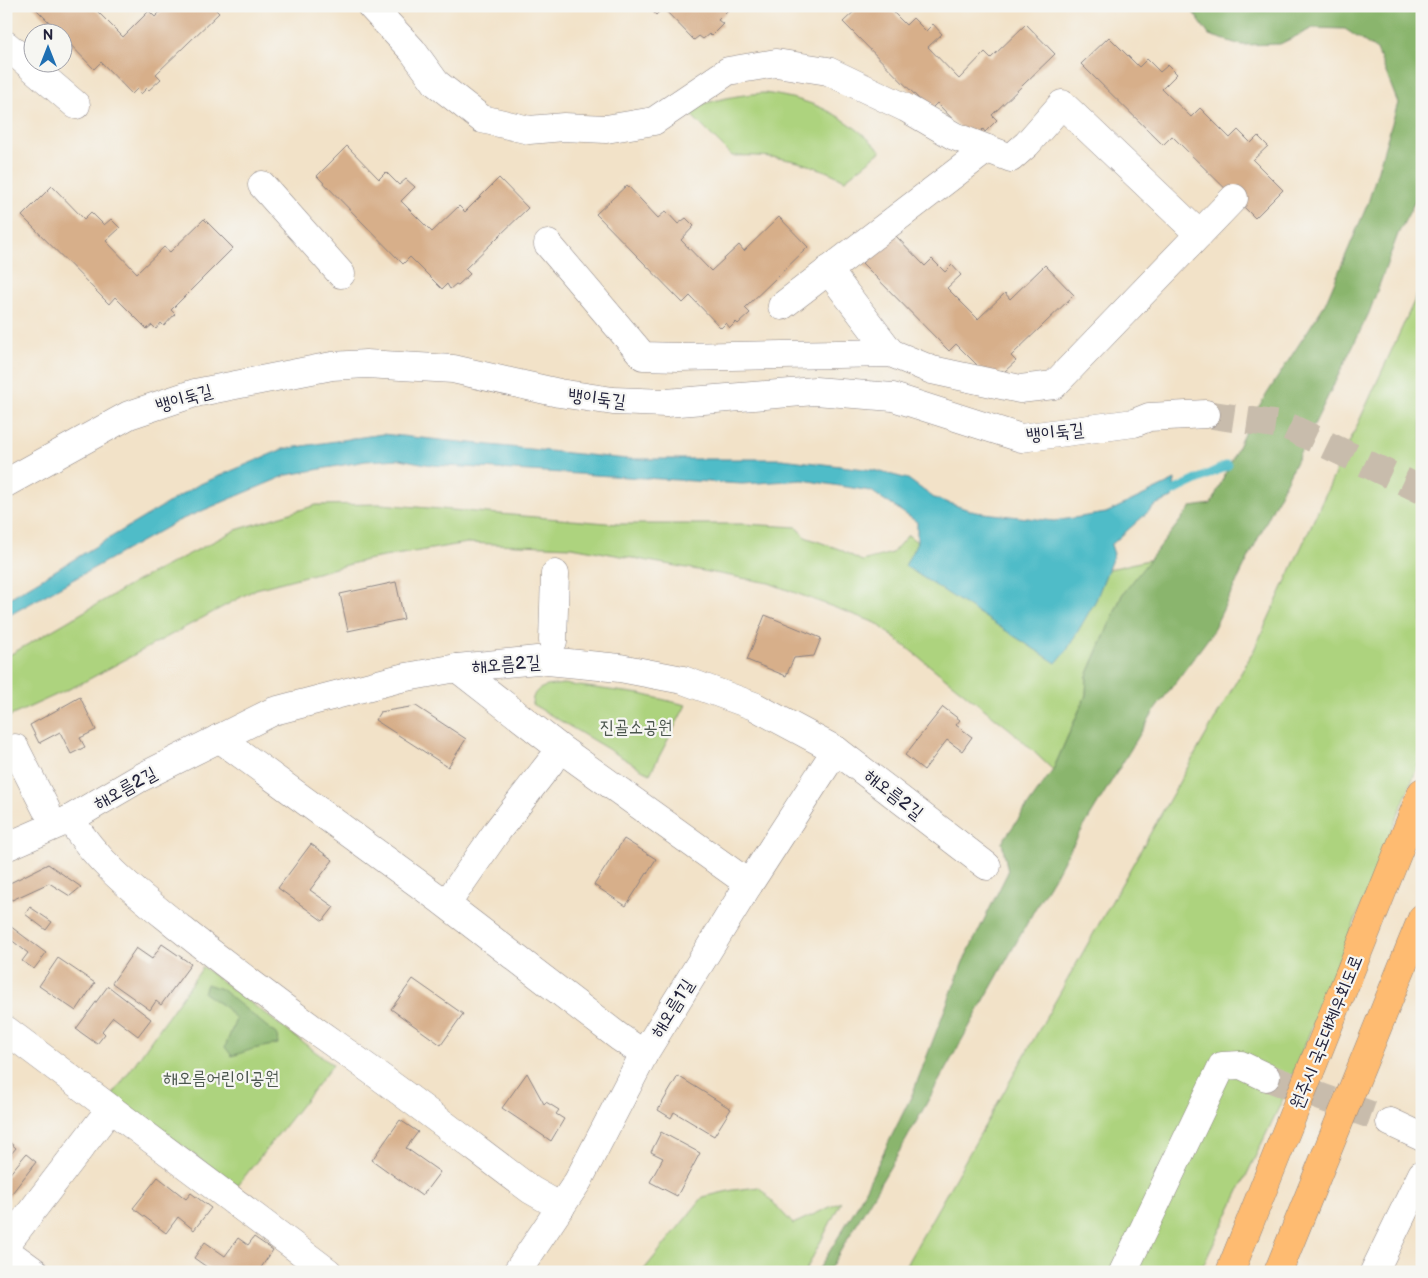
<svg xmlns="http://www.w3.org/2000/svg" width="1428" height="1278" viewBox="0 0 1428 1278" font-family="'Balsamiq Sans','Poor Story',sans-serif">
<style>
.green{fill:#add37e;stroke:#687a5c}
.forest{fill:#8ab56d;stroke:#566c54}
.water{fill:#4fbcc8;stroke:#386f82}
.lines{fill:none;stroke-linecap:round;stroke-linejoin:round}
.stream{stroke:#4fbcc8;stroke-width:9}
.building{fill:#d7af8a}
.minor-tunnel{stroke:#c8bcac;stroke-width:28;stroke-dasharray:28 14;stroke-linecap:butt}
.minor-casing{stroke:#8a8282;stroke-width:29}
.highway-casing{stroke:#8a8282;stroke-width:29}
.minor{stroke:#fff;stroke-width:28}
.highway{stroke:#febb71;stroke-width:28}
.labels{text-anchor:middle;stroke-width:4.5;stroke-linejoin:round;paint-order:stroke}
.street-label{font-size:18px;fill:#22223b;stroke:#f6f6f2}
.park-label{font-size:18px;fill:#4c574f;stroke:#f6f6f2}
</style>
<rect width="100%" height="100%" fill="#f6f6f2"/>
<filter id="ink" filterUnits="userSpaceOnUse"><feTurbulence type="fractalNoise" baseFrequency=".02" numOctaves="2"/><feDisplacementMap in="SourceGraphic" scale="10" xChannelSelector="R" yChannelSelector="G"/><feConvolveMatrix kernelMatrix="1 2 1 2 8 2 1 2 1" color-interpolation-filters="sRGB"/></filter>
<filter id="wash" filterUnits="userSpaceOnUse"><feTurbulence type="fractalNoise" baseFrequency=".0096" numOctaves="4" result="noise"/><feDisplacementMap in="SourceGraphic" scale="20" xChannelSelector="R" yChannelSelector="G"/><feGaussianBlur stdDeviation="1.12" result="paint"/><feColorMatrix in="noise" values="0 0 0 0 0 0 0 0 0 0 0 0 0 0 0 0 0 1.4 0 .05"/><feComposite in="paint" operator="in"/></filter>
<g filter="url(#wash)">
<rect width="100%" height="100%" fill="#f2e2c8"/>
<g class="green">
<path d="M764 93C815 100 844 114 881 151L845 180C808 161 773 154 732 156L686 110C712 100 736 95 764 93Z"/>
<polygon points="1422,284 1422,756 1282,1101 1200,1272 902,1272 1254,650"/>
<polygon points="381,504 618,524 744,524 797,527 805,537 839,549 862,561 892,553 908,535 917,542 1103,578 1106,570 1152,559 1122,595 1087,676 1086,695 1053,770 1012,731 876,623 769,583 572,547 467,543 366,560 256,589 80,684 6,718 6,657 137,581 236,530 316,505"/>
<path d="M564 684 640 694 686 705 650 774 532 704C533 685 548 686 564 684Z"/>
<polygon points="203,967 333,1065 237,1186 112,1096"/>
<polygon points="759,1187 793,1224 841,1202 805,1272 642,1272 703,1197 733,1190"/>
</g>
<g class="forest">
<polygon points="1189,6 1422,6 1422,188 1398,234 1369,313 1210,636 1154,711 1097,805 1040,900 906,1140 828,1272 817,1272 856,1208 912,1095 963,962 1008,872 1002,842 1053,770 1086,695 1087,676 1122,595 1191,507 1211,504 1252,417 1325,304 1368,203 1398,103 1377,50 1345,29 1313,28 1280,44 1241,45 1209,35"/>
<polygon points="207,984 221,989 277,1035 278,1044 253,1049 232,1056 225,1047 236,1019 226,1008 204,993"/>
</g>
<polygon class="water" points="382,434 627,459 782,459 873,470 908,479 934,498 975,512 1054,521 1106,513 1175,480 1172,498 1157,504 1111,545 1114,554 1096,600 1067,650 1056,663 905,566 917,542 917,522 871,491 803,480 742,484 431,465 400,459 366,461 287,475 178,521 6,617 6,600 198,485 283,449"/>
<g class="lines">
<polyline class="stream" points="1163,496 1228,465"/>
</g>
<g id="blocks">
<g class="building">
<polygon points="33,6 92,6 123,37 149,11 155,17 166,6 212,6 219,13 156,74 161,79 149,90 147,88 141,94 137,89 132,94 101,62 94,69 62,36 62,32 59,32"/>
<polygon points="648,6 732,6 718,20 723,24 711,36 709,34 703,39 699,36 694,40 663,8 656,15"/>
<polygon points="860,6 887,6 906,25 913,18 926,31 933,24 942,34 928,47 959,79 985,52 991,58 1026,24 1055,54 992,115 997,120 985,132 983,129 977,135 968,135 937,103 930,110 843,22"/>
<polygon points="1109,37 1139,67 1147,59 1160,72 1168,65 1177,74 1162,89 1191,117 1200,108 1230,138 1238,130 1251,143 1258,136 1268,146 1253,160 1283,190 1255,218 1172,136 1163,145 1081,64"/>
<polygon points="347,146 379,179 386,172 399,185 406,179 415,187 401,201 432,232 459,206 465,212 499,178 528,208 465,269 470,274 458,285 456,284 450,289 447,284 442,289 410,257 403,264 317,176"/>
<polygon points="627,185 658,218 666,211 678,224 686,218 694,226 681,240 711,271 739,245 744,251 779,217 808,247 745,308 750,313 738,324 736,322 730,328 726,323 721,328 690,296 683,303 596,214"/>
<polygon points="52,186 84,219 91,212 104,225 111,219 120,228 106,241 137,273 164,247 170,252 204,219 233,248 171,310 175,314 164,326 161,323 156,329 152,325 147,329 115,297 109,304 22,216"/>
<polygon points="893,233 925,266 932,259 945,272 952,265 961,275 947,288 978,319 1005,293 1010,299 1045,265 1074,295 1011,356 1016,361 1004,372 1002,370 996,375 988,376 956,344 949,351 862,263"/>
<polygon points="396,582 404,619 348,631 340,594"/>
<polygon points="765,615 821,638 814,656 794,658 786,676 747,660"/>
<polygon points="80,697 96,730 80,738 85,747 71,754 60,732 39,743 30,725"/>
<polygon points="416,706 466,739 448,767 375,720 380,712"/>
<polygon points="943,707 960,720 956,725 972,737 962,751 947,740 924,770 905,755"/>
<polygon points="624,839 656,859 626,906 594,885"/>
<polygon points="311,844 333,860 310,890 334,907 323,921 278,888"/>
<polygon points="48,864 81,887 70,896 49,883 12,900 6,896 6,885"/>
<polygon points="30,907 52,922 46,930 25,914"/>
<polygon points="6,923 46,953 34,969 22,961 28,953 10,939 6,943"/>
<polygon points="162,944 191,964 161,1005 156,1001 150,1010 112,983 136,948 152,959"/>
<polygon points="58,958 95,983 76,1011 39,986"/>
<polygon points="413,979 463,1014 441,1045 391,1009"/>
<polygon points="108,986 151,1019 138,1036 113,1017 102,1031 105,1034 97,1044 76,1029"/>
<polygon points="527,1073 544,1104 546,1102 559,1110 556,1114 564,1119 551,1141 502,1108"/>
<polygon points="678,1076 731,1109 714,1136 674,1112 671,1118 658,1110"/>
<polygon points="400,1120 418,1132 406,1148 440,1172 422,1196 372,1160"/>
<polygon points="661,1132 700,1153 677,1196 650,1182 663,1158 651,1152"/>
<polygon points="6,1139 16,1148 6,1160"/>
<polygon points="26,1154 36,1162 6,1201 6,1175 8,1176"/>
<polygon points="158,1177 186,1199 191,1193 211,1208 194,1230 178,1217 166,1233 133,1208"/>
<polygon points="254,1237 273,1250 258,1272 214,1272 194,1258 205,1242 225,1256 238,1238 248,1245"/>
</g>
</g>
</g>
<g filter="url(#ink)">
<use href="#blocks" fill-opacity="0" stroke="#8a8282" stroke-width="1"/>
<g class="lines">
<g class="minor-tunnel">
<polyline points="1206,414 1287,426 1422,490"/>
<polyline points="1266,1077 1390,1122"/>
</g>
<g class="minor-casing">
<g id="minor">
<polyline points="371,6 412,50 436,83 482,119 529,130 564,127 606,129 654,121 728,71 776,63 828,71 906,108 954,136 1011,158 1027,144 1062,104 1199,234"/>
<polyline points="6,45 76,105"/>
<polyline points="262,185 341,274"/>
<polyline points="548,244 643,356 679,357 891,353 932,370 1020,389 1054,385 1234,198"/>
<polyline points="828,270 891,353"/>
<polyline points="782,306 987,149"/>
<polyline points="6,483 129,415 195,393 332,366 366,364 453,369 559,393 613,401 666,403 815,391 893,397 1021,438 1134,423 1149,417 1206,414"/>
<polyline points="553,641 555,574"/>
<polyline points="457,668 561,749 749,884"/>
<polyline points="219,738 438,898 619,1037 644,1054"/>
<polyline points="15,748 46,809"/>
<path d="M70 819C100 866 137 893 180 928 231 969 283 1008 337 1046 403 1092 467 1142 531 1190L561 1207"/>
<polyline points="6,847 70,819 140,778 274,711 401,678 457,668 537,660 620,668 683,680 754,706 836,750 987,866"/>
<polyline points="452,896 498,830 550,763"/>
<polyline points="6,1030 328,1272"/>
<polyline points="1390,1122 1422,1137"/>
<polyline points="11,1238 101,1121"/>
<polyline points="6,1251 35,1272"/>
<polyline points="517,1272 578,1181 644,1054 749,884 836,750"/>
<polyline points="1123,1272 1222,1066 1241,1065 1266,1077"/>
<polyline points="1374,1272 1422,1174"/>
</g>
</g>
<g class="highway-casing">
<g id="highway">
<polyline points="1230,1272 1422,792"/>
<polyline points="1278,1272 1422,918"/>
</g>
</g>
<use href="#minor" class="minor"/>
<use href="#highway" class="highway"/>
</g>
</g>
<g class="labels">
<g class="street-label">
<text transform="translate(184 398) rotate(-16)" y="6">뱅이둑길</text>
<text transform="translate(597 398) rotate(7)" y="6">뱅이둑길</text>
<text transform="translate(1055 432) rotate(-6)" y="6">뱅이둑길</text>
<text transform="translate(506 664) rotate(-4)" y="6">해오름2길</text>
<text transform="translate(125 788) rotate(-29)" y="6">해오름2길</text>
<text transform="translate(894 794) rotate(38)" y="6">해오름2길</text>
<text transform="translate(672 1008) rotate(-58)" y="6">해오름1길</text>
<text transform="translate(1326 1032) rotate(-68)" y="6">원주시 국도대체우회도로</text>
</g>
<g class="park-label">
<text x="636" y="733">진골소공원</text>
<text x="221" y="1084">해오름어린이공원</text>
</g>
</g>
<rect width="1428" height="1278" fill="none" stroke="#f6f6f2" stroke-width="25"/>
<g transform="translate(48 48)"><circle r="24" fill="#f6f6f2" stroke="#a1a1a9"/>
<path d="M0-4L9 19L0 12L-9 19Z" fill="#1f6fb2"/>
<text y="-8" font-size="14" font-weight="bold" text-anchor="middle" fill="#22223b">N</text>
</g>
</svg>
